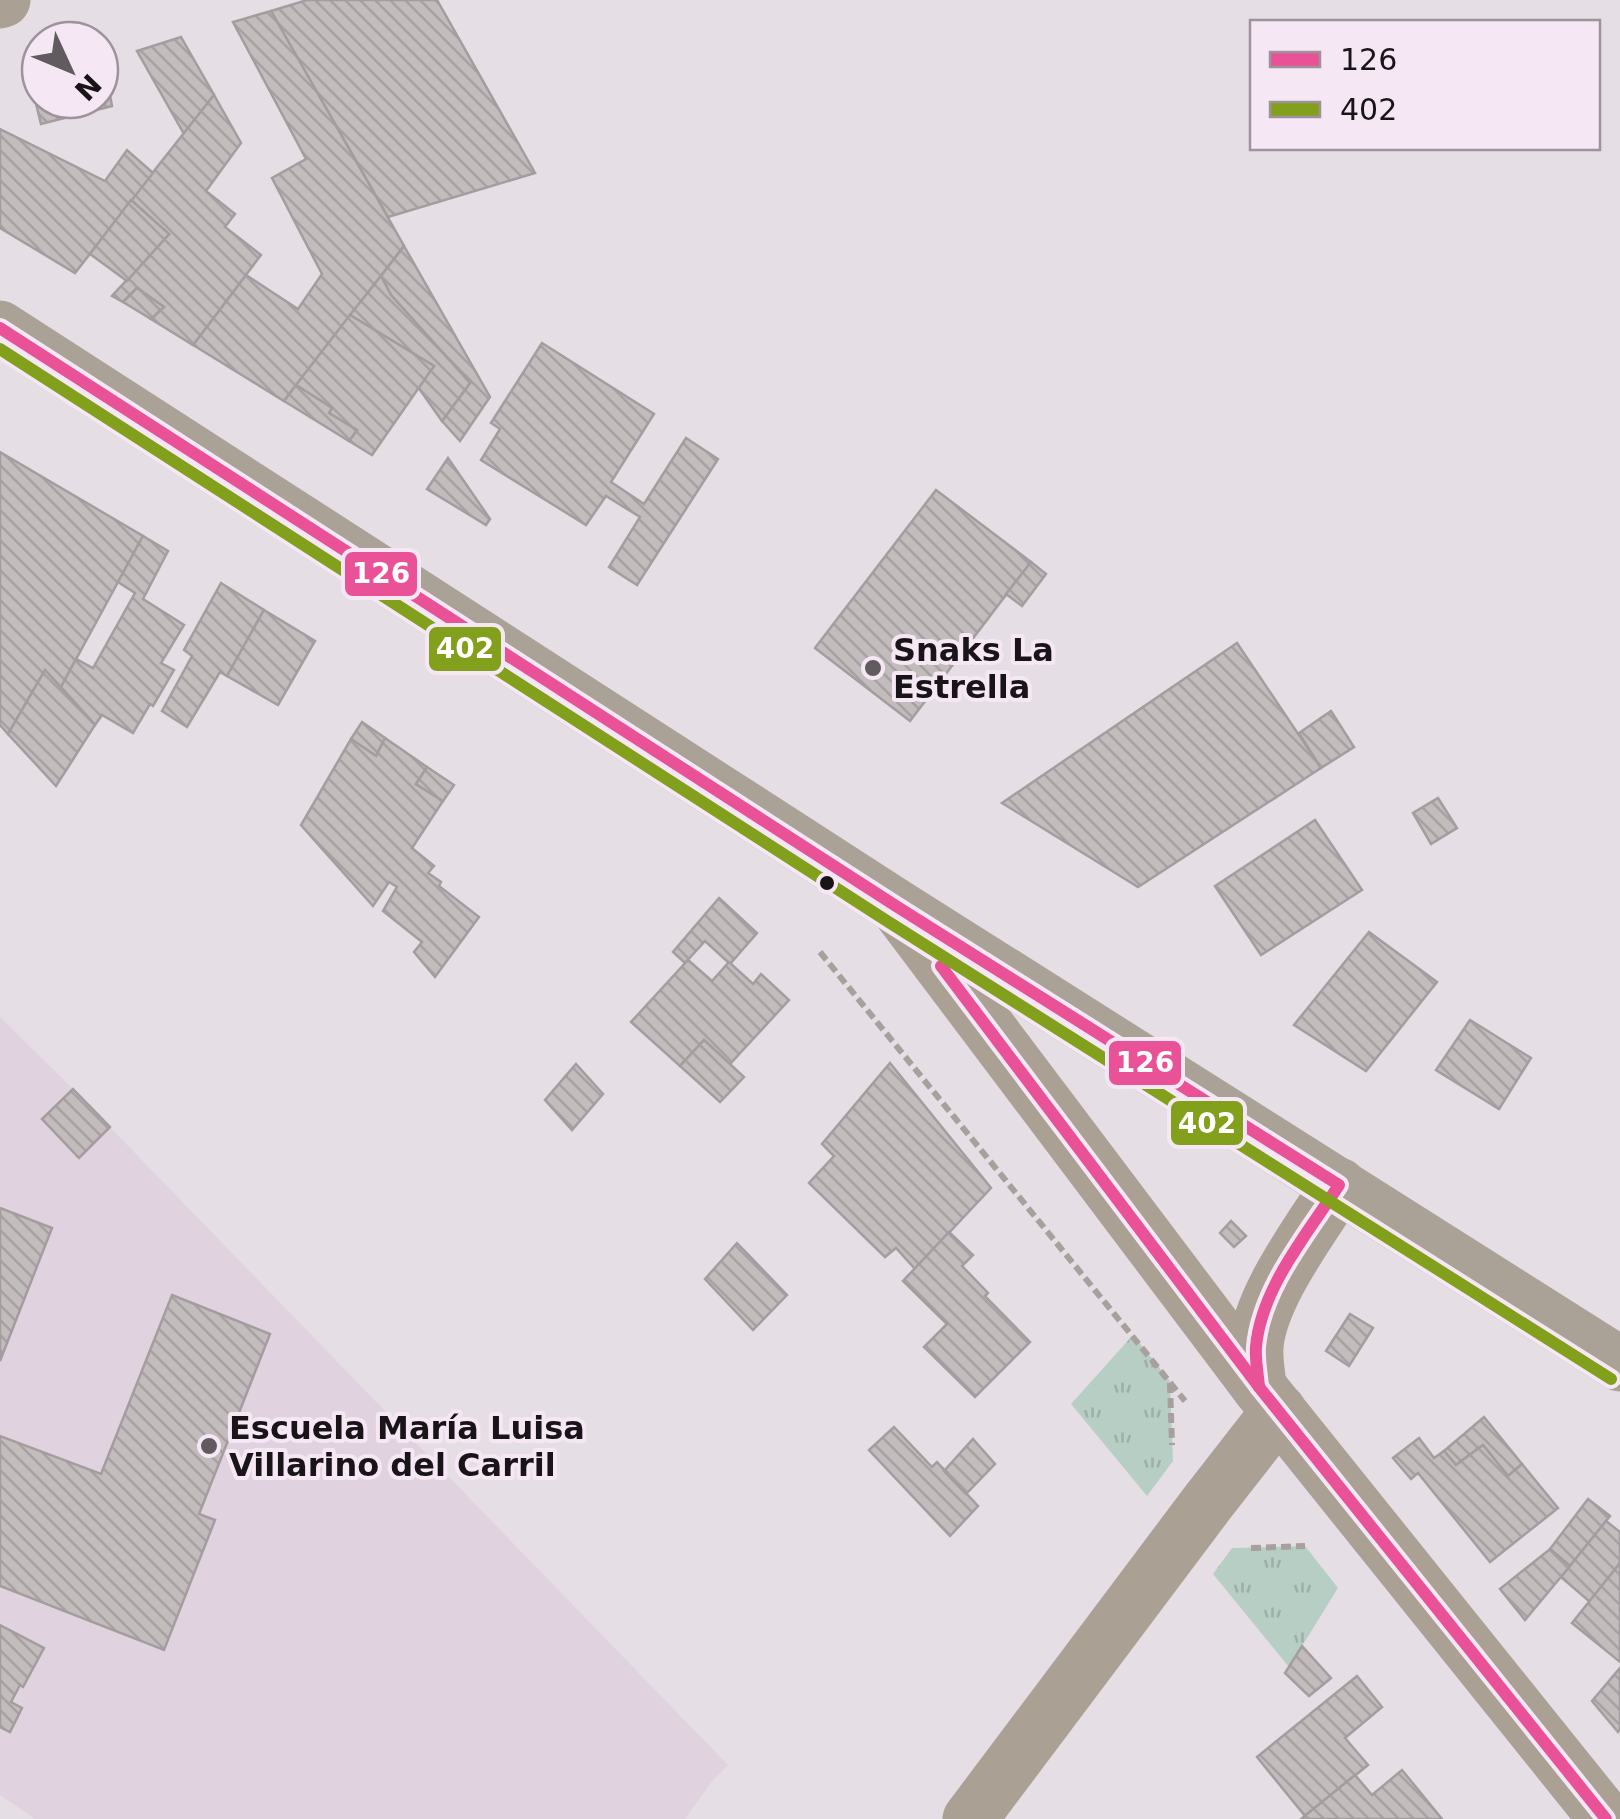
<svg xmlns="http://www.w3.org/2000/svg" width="1620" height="1819" viewBox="0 0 1620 1819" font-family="'DejaVu Sans',sans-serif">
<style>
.built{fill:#e0d2df}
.grass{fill:url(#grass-tufts)}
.building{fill:url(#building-back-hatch);stroke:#a49d9f;stroke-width:2.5}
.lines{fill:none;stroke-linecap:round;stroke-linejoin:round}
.path{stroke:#a8a09c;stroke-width:6;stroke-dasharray:10 5;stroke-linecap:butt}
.minor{stroke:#aaa094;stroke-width:55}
.major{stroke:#aba297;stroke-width:55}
.bus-1-casing{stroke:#f6e7f5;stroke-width:20}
.bus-2-casing{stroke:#f6e7f5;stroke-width:20}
.bus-1{stroke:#e95297;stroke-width:12}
.bus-2{stroke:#82a01b;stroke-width:12}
.poi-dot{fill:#615b60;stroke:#f6e7f5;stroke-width:4}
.bus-dot{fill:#191418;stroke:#f6e7f5;stroke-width:4}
.labels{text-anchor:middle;stroke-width:8;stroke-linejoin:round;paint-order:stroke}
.poi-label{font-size:32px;font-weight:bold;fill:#191418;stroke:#f6e7f5;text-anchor:start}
.line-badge{stroke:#f6e7f5;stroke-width:4}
.badge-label{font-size:28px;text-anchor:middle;font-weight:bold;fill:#fff}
</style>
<defs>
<pattern id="grass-tufts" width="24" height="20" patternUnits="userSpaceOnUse" patternTransform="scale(2.5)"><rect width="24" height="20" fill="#b7cec5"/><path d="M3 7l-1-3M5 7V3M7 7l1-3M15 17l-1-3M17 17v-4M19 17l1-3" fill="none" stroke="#9db0a8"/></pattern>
<pattern id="building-back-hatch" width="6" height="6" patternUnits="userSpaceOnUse" patternTransform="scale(2.5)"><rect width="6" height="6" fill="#c3bcbd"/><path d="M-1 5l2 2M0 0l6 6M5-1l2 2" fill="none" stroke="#a7a1a2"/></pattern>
</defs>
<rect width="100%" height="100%" fill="#e6dee5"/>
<polygon class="built" points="0,1017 73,1089 728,1765 713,1780 685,1819 35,1819 0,1795"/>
<g class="grass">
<polygon points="1133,1335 1170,1381 1173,1461 1147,1496 1071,1404"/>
<polygon points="1305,1546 1338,1588 1289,1667 1213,1574 1232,1548"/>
</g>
<g class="building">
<polygon points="307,0 437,0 535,173 388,217 271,11"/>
<polygon points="271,11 404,246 284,401 193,345 246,275 298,309 322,274 272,178 306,159 233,22"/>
<polygon points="181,37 214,95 184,134 137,51"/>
<polygon points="104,62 112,106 41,124 32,87 40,84 40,100 100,100 100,63"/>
<polygon points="214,95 241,143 206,191 235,214 225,227 261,255 193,345 151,319 164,307 137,288 123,302 112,296 169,234 131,200"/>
<polygon points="0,129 105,181 127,150 153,173 75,273 0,228"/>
<polygon points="131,200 169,234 127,281 90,254"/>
<polygon points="404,246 490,397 460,441 442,421 470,383 391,295 381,276"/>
<polygon points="381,276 391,295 470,383 442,421 418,387 434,366 350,315"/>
<polygon points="137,288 164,307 151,319 123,302"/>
<polygon points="350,315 434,366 372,455 349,441 357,430 329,413 332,408 296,385"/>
<polygon points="542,343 654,414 611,482 644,504 686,438 718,459 637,585 609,567 640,517 606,496 586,525 481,460 500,429 491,423"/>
<polygon points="296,385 332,408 329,413 357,430 349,441 284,401"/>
<polygon points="0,452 143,536 61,687 45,670 8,734 0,725"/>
<polygon points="448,458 490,519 486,525 427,489"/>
<polygon points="936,490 1031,562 910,721 815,648"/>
<polygon points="143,536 168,551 143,599 184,625 161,663 174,670 153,706 150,704 133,733 102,715 95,725 61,687 76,659 93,668 135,593 118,582"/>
<polygon points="1031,562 1046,574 1022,606 1006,594"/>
<polygon points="221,583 264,610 227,676 220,672 187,727 162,711 192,656 184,650"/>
<polygon points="264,610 315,641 278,705 227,676"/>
<polygon points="1237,643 1321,768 1138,887 1002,803"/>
<polygon points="45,670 95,725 56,786 8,734"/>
<polygon points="1331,711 1354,747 1321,768 1299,733"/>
<polygon points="362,722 385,738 376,756 351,739"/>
<polygon points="385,738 427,767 416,784 443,801 412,848 434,866 428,873 441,882 439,886 479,917 435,977 414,952 422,942 383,911 397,887 389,882 373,906 301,825 351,739 376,756"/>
<polygon points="427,767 454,785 443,801 416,784"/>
<polygon points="1438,798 1457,828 1431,844 1413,813"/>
<polygon points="1315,820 1362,890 1261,955 1215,886"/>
<polygon points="719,898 757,933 730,964 705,941 685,963 673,952"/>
<polygon points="1369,932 1437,982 1366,1071 1294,1025"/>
<polygon points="688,960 712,981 729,962 753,984 761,974 789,1000 730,1064 704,1040 680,1066 631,1022"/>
<polygon points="1470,1020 1531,1058 1499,1109 1436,1070"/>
<polygon points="704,1040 744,1077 720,1102 680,1066"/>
<polygon points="890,1063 991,1188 915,1269 896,1248 885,1257 809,1183 834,1156 822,1144"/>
<polygon points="576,1064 603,1094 572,1130 545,1100"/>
<polygon points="73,1089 110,1127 79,1158 42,1119"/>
<polygon points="0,1208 52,1228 0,1361"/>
<polygon points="1231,1221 1246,1236 1234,1247 1220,1233"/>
<polygon points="949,1232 973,1255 962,1266 988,1293 985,1296 1030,1342 975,1397 924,1347 947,1324 903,1281"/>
<polygon points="737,1243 787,1295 753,1330 705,1279"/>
<polygon points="172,1295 270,1334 199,1514 215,1520 164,1650 0,1586 0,1436 101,1474"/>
<polygon points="1350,1314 1373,1328 1349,1366 1326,1351"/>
<polygon points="1484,1417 1522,1464 1508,1476 1483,1445 1456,1465 1444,1451"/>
<polygon points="894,1427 932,1467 937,1462 978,1506 950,1536 869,1450"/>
<polygon points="1419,1438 1434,1458 1444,1451 1456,1465 1483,1445 1508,1476 1522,1464 1558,1508 1490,1562 1418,1473 1411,1479 1393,1458"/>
<polygon points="973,1439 995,1464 966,1494 944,1471"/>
<polygon points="1588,1499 1610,1516 1570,1566 1550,1549"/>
<polygon points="1606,1521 1620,1532 1620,1563 1590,1602 1561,1577"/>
<polygon points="1550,1549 1570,1566 1525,1620 1500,1589"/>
<polygon points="1620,1563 1620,1662 1572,1623"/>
<polygon points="0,1625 44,1648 23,1687 20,1685 11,1702 22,1708 10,1732 0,1727"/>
<polygon points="1302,1646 1331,1678 1309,1696 1285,1673"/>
<polygon points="1620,1668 1620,1729 1618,1732 1592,1701"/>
<polygon points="1357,1676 1382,1707 1345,1738 1368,1765 1305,1816 1257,1757"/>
<polygon points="1402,1770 1442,1819 1301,1819 1355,1775 1372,1795"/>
</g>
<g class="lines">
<g class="path">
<polyline points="820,952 1185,1401"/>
<polyline points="1170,1383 1172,1445"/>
<polyline points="1251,1548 1305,1546"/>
</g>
<g class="minor">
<polyline points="0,1 3,0"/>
<polyline points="898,908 1259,1387 1606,1819"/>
<path d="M1259 1387C1258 1374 1255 1360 1256 1347 1259 1297 1312 1228 1339 1185"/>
<polyline points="970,1819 1208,1502 1279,1411"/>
</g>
<polyline class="major" points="0,328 896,906 1620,1364"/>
<g class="bus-1-casing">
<g id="bus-1">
<path d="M0 328 896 906 1339 1185C1308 1233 1261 1288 1256 1347 1255 1360 1258 1374 1259 1387"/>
<polyline points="941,966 1259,1387 1606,1819"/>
</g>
</g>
<g class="bus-2-casing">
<polyline id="bus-2" points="0,349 887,921 1611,1379"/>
</g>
<use href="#bus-1" class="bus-1"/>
<use href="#bus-2" class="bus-2"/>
</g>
<g class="poi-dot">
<circle cx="873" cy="668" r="10"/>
<circle cx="209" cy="1446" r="10"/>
</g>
<circle class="bus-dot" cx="827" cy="883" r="9"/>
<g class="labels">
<g class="poi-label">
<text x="893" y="661">Snaks La<tspan x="893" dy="37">Estrella</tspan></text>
<text x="229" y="1439">Escuela María Luisa<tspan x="229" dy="37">Villarino del Carril</tspan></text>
</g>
</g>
<g class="line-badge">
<rect x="343" y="550" width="76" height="48" rx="10" fill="#e95297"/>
<rect x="427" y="625" width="76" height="48" rx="10" fill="#82a01b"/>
<rect x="1107" y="1039" width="76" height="48" rx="10" fill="#e95297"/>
<rect x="1169" y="1099" width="76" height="48" rx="10" fill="#82a01b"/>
</g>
<g class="badge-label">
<text x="381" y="583">126</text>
<text x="465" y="658">402</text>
<text x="1145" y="1072">126</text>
<text x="1207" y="1133">402</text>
</g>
<rect x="1250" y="20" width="350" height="130" fill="#f6e7f5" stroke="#9e939d" stroke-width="2.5"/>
<rect x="1270" y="52" width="50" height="15" fill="#e95297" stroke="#9e939d" stroke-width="2.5"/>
<text x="1340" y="70" font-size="30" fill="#191418">126</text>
<rect x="1270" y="102" width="50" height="15" fill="#82a01b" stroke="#9e939d" stroke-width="2.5"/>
<text x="1340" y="120" font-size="30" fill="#191418">402</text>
<g transform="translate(70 70) rotate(134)"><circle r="48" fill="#f6e7f5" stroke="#9e939d" stroke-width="2.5"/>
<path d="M0-8L18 38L0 25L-18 38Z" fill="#615b60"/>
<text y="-15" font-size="28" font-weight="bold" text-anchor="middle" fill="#191418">N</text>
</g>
</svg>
